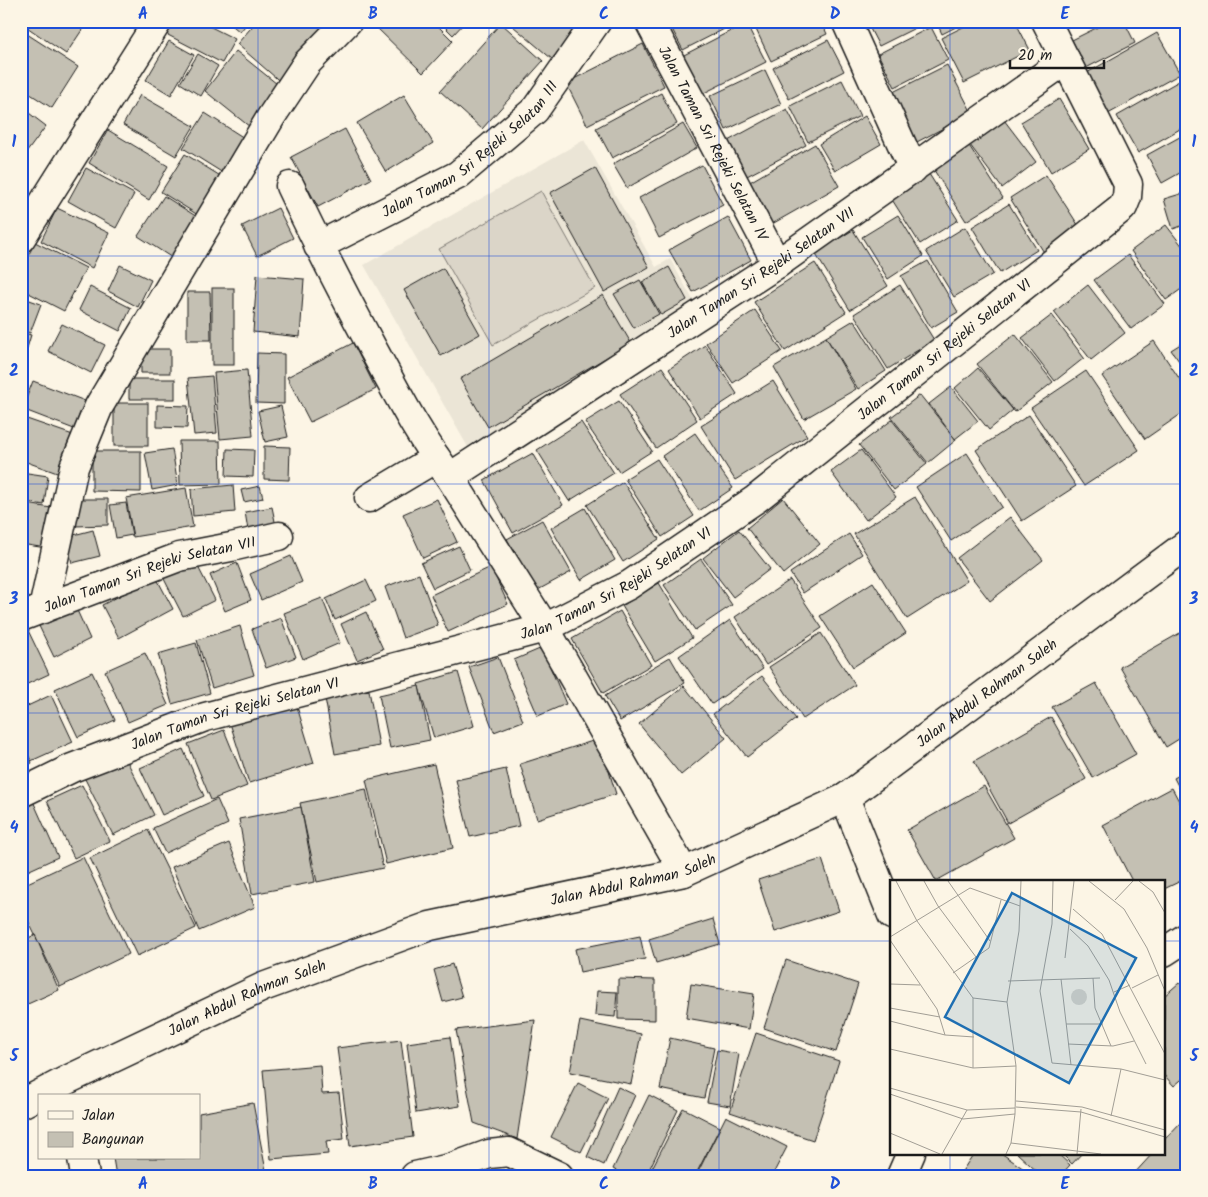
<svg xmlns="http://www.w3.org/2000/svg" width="1208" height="1197" viewBox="0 0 1208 1197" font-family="Kalam,sans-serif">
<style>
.built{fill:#ebe5d6}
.garden{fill:#dbd5c8;stroke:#7c7872}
.building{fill:#c4c0b3;stroke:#1c1c1c}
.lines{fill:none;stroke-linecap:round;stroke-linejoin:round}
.street-casing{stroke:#1c1c1c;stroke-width:31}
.secondary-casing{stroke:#1c1c1c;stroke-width:31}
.street{stroke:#fcf5e5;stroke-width:28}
.secondary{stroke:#fcf5e5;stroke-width:28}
.grid{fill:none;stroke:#1d4ed8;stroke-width:1;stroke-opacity:0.55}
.labels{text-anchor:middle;stroke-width:4;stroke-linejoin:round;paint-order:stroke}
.street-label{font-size:15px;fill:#1c1c1c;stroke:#fcf5e5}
.inset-road{fill:none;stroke:#a29e95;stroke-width:1}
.view{fill:#1f6fb2;fill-opacity:0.15;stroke:#1f6fb2;stroke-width:2.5}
.inset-edge{fill:none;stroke:#1c1c1c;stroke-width:2.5}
.neatline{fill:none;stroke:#1d4ed8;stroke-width:2}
.grid-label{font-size:16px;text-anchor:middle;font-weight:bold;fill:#1d4ed8}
</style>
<rect width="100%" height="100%" fill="#fcf5e5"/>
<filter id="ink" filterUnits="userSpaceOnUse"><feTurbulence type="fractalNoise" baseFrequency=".02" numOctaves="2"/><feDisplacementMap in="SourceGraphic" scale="10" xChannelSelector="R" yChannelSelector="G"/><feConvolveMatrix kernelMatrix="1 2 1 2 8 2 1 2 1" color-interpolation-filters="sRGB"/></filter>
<g filter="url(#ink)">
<polygon class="built" points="584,140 656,267 670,259 697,307 469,449 364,265"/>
<polygon class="garden" points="541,191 595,288 493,345 439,249"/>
<g class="building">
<polygon points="21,21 88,21 66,54 21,23"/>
<polygon points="172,21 199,21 235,39 222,63 166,34"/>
<polygon points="227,21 249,21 240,32"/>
<polygon points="257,21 316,21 329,33 284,85 237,44"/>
<polygon points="375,21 433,21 453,41 423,73 373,24"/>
<polygon points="439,21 466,21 453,35"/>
<polygon points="507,21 569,21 577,28 552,59"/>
<polygon points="688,21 740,21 683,50 672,29"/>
<polygon points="752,21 821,21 827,34 771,61"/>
<polygon points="866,21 929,21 879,46"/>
<polygon points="936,21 968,21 942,34"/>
<polygon points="975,21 1015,21 1030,50 964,83 941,38"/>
<polygon points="1110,21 1124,21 1135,43 1086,68 1072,40"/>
<polygon points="501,23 543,61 482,129 440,91"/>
<polygon points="746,23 766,62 702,94 682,56"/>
<polygon points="931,27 948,60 895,87 878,54"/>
<polygon points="1157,33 1180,74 1108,114 1085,74"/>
<polygon points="27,34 78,67 52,108 21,88 21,43"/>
<polygon points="828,40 844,71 789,99 773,68"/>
<polygon points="169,41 194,55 171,95 146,80"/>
<polygon points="643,44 664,86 587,125 566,83"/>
<polygon points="236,51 287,92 255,131 205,91"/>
<polygon points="198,54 218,66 201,96 180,83"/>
<polygon points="947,65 972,113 915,143 889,94"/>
<polygon points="765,70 781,104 726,130 710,96"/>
<polygon points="842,80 860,116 808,142 790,106"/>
<polygon points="1179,81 1187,95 1187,125 1138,153 1117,116"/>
<polygon points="661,93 677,124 612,158 596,128"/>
<polygon points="140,95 194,126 176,156 123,125"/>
<polygon points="404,95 433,143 386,172 357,123"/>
<polygon points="1059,99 1089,149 1051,172 1021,122"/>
<polygon points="21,107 46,126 21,160"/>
<polygon points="787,109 806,145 745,177 726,142"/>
<polygon points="205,113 252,143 231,178 183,148"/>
<polygon points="865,116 881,144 835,171 819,144"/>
<polygon points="1001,116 1036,162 1002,188 967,141"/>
<polygon points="683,124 697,148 627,188 613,164"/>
<polygon points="345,129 371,179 318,207 291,157"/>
<polygon points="108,130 168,166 149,200 89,163"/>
<polygon points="1187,133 1187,169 1162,183 1147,155"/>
<polygon points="815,144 839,186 772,224 748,183"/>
<polygon points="968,144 1003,198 966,221 932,167"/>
<polygon points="185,154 230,182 206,220 161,192"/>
<polygon points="702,165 723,205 659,238 639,198"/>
<polygon points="86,168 134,194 116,228 68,201"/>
<polygon points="595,168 649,267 604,292 550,193"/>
<polygon points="929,174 958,220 920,244 891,198"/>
<polygon points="1046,175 1082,231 1045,254 1010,198"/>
<polygon points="1187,192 1187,224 1173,229 1164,199"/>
<polygon points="164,196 205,222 180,263 138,236"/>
<polygon points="1009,204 1037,250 1000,273 972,227"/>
<polygon points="57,208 109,233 92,268 41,241"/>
<polygon points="278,208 293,238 257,256 242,226"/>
<polygon points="898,215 923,256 888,279 862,237"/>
<polygon points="728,217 751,260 693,292 669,250"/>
<polygon points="1166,225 1187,252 1187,285 1166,300 1131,251"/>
<polygon points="965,227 993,274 954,297 926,251"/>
<polygon points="853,230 888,286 850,310 815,253"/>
<polygon points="35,242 86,268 64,311 21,289 21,270"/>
<polygon points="1128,255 1165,304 1131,329 1094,280"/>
<polygon points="928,261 958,312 931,328 901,276"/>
<polygon points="815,263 846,312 785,351 754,302"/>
<polygon points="120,265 151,280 138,307 108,291"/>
<polygon points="669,267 687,300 661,315 642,282"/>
<polygon points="443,268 480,334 441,356 404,290"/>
<polygon points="257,275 304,279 300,337 253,332"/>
<polygon points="640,280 659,314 634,328 614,294"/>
<polygon points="900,285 934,340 888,369 854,314"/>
<polygon points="1088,285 1125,333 1091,360 1054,312"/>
<polygon points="90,287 131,308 120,331 79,310"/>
<rect x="212" y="288" width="22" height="77"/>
<polygon points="187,292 210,292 211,340 187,340"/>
<polygon points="603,295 631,343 488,427 460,379"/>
<polygon points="21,297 41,304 30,333 21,329"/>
<polygon points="755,310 782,351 733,383 706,343"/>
<polygon points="1052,315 1084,358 1055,381 1022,338"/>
<polygon points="854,320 886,371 858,389 826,337"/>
<polygon points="62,324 105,345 91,373 48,351"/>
<polygon points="21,332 31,335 21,368"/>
<polygon points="1015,334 1053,382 1015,412 977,364"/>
<polygon points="826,337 856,389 804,419 774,367"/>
<polygon points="1187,340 1187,372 1171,350"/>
<polygon points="1154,341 1187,390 1187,410 1145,439 1102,376"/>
<polygon points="353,343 376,389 310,422 287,377"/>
<polygon points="705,345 737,394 700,418 669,369"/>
<rect x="141" y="349" width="29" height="24"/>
<polygon points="257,353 284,354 284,404 256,403"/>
<polygon points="662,367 697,420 656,448 620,394"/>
<polygon points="978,368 1013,410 989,430 955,388"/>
<polygon points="247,370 253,436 220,439 214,373"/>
<polygon points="1086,371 1139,450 1084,486 1031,408"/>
<polygon points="212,376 217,433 194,435 188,378"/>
<rect x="129" y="379" width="46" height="20"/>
<polygon points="33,381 85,401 74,429 22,409"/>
<polygon points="773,381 807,436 735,480 701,426"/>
<polygon points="951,387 978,421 955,439 929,404"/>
<polygon points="920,395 956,440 928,463 891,417"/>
<polygon points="619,401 652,451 619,472 585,422"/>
<rect x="114" y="403" width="34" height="43"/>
<polygon points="157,405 188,406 187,428 157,427"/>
<polygon points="281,406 288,437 265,442 258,411"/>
<polygon points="1029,415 1076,486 1022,521 976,450"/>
<polygon points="21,417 73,435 60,474 21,460"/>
<polygon points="892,420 927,464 894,490 859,445"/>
<polygon points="581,422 614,473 569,501 537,450"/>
<polygon points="695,433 733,488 699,511 662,456"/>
<polygon points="179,441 220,441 221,484 180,485"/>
<polygon points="264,446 290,447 289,480 264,479"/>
<polygon points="172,449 178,485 152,490 145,453"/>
<polygon points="227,449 254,450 253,477 226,476"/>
<polygon points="861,450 896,497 866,520 831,472"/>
<polygon points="92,451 141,451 141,492 92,491"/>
<polygon points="533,453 563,505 513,533 484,480"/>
<polygon points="967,453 1002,507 951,541 916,487"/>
<polygon points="657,459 694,516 662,537 625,479"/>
<polygon points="21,472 48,476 44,505 21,501"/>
<polygon points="623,482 659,539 623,562 587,505"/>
<polygon points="233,485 235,512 193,516 191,489"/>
<polygon points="260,486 263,498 244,502 241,490"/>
<polygon points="186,488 193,527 133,537 126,498"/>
<polygon points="915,497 967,581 907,619 854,534"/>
<polygon points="783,498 820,544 783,574 747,528"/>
<polygon points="75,499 108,499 108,525 75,526"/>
<polygon points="437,499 457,542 423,558 403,514"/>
<polygon points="21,503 51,508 46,548 21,544"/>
<polygon points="126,503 132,535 116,538 110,505"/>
<polygon points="272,507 277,531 249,536 245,512"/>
<polygon points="585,508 615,560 581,580 551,528"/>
<polygon points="1010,517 1043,560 990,601 957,558"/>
<polygon points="542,520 571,572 536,591 507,539"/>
<polygon points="93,530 100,556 72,563 66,537"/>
<polygon points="739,530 770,569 733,597 703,558"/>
<polygon points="849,534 862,554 803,593 790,573"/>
<polygon points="459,546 470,570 433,588 421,563"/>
<polygon points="291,556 302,582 261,600 250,574"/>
<polygon points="701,559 732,605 695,630 664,585"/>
<polygon points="195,561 215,600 183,616 163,577"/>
<polygon points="237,563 251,600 225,611 210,575"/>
<polygon points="491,567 508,604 448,632 431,595"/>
<polygon points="419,574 438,625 403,638 385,587"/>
<polygon points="156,577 173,609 119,638 102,605"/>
<polygon points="366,580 376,601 335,620 326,599"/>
<polygon points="790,580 822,628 766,665 735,617"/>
<polygon points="873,582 906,633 853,667 820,616"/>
<polygon points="659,583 692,638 655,661 622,606"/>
<polygon points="322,598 340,643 303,659 284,613"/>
<polygon points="75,606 90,639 54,657 38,624"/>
<polygon points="620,611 651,665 603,693 572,639"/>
<polygon points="366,612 383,649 357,660 341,624"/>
<polygon points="281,618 296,657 266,668 252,629"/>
<polygon points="730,620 763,669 712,704 679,656"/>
<polygon points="24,622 49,674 23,686 21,682 21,623"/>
<polygon points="240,626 254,675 212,688 197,640"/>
<polygon points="821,633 855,685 803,719 769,667"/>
<polygon points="1180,633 1187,645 1187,734 1166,747 1120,667"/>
<polygon points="196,643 210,693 172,704 158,654"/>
<polygon points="542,648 566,704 538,716 514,660"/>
<polygon points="145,653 168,705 128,722 105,671"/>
<polygon points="498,657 523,721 494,732 469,667"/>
<polygon points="670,657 685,683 620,721 605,696"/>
<polygon points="92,672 115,720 78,737 55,689"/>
<polygon points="458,672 474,726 434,738 418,684"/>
<polygon points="762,676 796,719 747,757 713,714"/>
<polygon points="1096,683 1136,754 1093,778 1052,707"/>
<polygon points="419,686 430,740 390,748 379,695"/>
<polygon points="684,686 726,738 681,775 639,724"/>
<polygon points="369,690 379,746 335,754 325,698"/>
<polygon points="51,695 73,742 31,761 21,740 21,709"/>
<polygon points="295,700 314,763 249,783 229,720"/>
<polygon points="1051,717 1086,779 1008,823 974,761"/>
<polygon points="224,730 247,786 211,800 188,744"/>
<polygon points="599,739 616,794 537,819 520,764"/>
<polygon points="21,741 32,763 21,768"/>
<polygon points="183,749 204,796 162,815 140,768"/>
<polygon points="123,753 154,815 113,835 82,773"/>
<polygon points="434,764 453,848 386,864 366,780"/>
<polygon points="506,769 519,826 470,837 456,780"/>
<polygon points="1187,771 1187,803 1174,778"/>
<polygon points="82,785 110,841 74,858 47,801"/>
<polygon points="984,786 1014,838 936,881 907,830"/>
<polygon points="1172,788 1187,816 1187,878 1164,889 1164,881 1132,881 1103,825"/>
<polygon points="366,789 383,868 317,882 300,803"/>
<polygon points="217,799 228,824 165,853 153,828"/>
<polygon points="33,801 58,857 21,874 21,806"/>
<polygon points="301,807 315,882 252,894 239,819"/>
<polygon points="148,830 196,928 137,956 90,858"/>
<polygon points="229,843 255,907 199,931 172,867"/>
<polygon points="83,857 129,954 60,987 21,906 21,886"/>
<polygon points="822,859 839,911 775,932 758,880"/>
<polygon points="713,919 720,944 656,963 649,939"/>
<polygon points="35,935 59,990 21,1007 21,941"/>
<polygon points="640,936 645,959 580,972 575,949"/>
<polygon points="786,960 858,984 836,1052 764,1028"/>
<polygon points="452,964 462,997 443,1002 434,970"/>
<polygon points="618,979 655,980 655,1020 618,1019"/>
<polygon points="1179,983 1187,992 1187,1075 1174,1086 1164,1075 1164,996"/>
<polygon points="691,984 754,994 749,1029 686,1018"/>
<polygon points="597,991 617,992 615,1017 595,1015"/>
<polygon points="535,1020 517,1139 474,1123 456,1030"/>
<polygon points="580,1021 641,1034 631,1084 570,1072"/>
<polygon points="756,1033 839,1061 813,1140 730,1112"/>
<polygon points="450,1037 460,1106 416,1113 407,1043"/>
<polygon points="670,1038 714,1048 704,1098 660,1089"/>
<polygon points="401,1040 413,1137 350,1146 337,1048"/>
<polygon points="717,1050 739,1054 730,1106 707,1102"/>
<polygon points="320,1065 322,1094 339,1093 344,1139 326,1141 328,1154 271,1159 263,1070"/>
<polygon points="578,1083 608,1098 581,1152 551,1137"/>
<polygon points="618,1087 635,1095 604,1165 587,1157"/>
<polygon points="649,1095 678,1110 646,1176 626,1176 613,1169"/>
<polygon points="253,1103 267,1176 116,1176 113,1158 199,1158 199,1113"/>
<polygon points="683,1108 720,1127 695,1176 648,1176"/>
<polygon points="726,1116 787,1147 772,1176 696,1176"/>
<polygon points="1182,1121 1187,1125 1187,1176 1132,1176 1153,1153 1164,1153 1164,1140"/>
<polygon points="974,1153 1001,1153 1034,1176 959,1176"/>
<polygon points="1017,1153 1057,1153 1070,1165 1060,1176 1042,1176"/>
<polygon points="1061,1153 1082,1153 1072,1164"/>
</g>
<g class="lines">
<g class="street-casing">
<g id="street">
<path id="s1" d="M649 21 777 264"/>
<polyline points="846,21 913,169"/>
<path d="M290 186C316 241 344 295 373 349 397 393 419 437 450 477L545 628 684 872"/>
<polyline points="21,238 158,21"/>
<path id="s2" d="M318 246 458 175 535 110 597 21"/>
<path id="s3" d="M450 477 777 264 1066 60"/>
<polyline points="369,498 436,458"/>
<polyline points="43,609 74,467 99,406 271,117 307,63 348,21"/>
<path id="s4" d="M21 617 179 557 231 547 279 536"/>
<path id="s5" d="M21 793 72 768 205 717 545 628 629 585 756 499 1123 207 1127 197 1128 184 1046 21"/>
<polyline points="1164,952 1187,937"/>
<polyline points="82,1158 85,1176"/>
<polyline points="415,1176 450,1168 489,1154 509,1152 559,1176"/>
</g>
</g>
<g class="secondary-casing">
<g id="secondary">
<polyline points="845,798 892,915"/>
<path id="s6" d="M21 1104 69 1079 263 987 430 926 684 872 845 798 1187 544"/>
<polyline points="901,1176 911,1153"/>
</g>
</g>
<use href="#street" class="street"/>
<use href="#secondary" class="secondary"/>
</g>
</g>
<path class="grid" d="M258 21V1176M489 21V1176M719 21V1176M950 21V881M21 256H1187M21 484H1187M21 713H1187M21 941H892M1164 941H1187M950 1153V1176"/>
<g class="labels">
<g class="street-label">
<text dy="5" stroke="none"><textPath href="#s1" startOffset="138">Jalan Taman Sri Rejeki Selatan IV</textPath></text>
<text dy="5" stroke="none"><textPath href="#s2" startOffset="182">Jalan Taman Sri Rejeki Selatan III</textPath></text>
<text dy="5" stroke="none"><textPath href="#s3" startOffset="372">Jalan Taman Sri Rejeki Selatan VII</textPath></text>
<text dy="5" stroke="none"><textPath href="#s5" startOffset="1039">Jalan Taman Sri Rejeki Selatan VI</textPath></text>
<text dy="5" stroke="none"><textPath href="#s4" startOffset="136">Jalan Taman Sri Rejeki Selatan VII</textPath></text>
<text dy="5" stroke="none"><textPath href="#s5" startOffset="634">Jalan Taman Sri Rejeki Selatan VI</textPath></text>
<text dy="5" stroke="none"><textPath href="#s6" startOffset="1060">Jalan Abdul Rahman Saleh</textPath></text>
<text dy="5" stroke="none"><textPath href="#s5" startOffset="229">Jalan Taman Sri Rejeki Selatan VI</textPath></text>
<text dy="5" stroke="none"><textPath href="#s6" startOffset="655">Jalan Abdul Rahman Saleh</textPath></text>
<text dy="5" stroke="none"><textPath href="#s6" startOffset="250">Jalan Abdul Rahman Saleh</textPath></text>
</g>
</g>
<g transform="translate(890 880)">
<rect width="275" height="275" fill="#fcf5e5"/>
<path d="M181 117a8 8 0 1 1 16 0a8 8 0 1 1-16 0Z" fill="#dbd5c8"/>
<path class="inset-road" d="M6 1 27 41 83 118 117 122M34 1 48 26 86 77M58 1 100 61M163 1 162 44 150 111 162 183 231 189 275 200M199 1 234 29 257 68 275 111M249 1 263 12 275 33M80 8 130 26M225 20 243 1M183 29 212 54 275 174M180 49 198 66 219 100 230 132 256 184M0 57 80 8M0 60 47 129 55 155M175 78 184 1M63 93 99 68 111 20M203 98 205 128 221 166M171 99 181 185M118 101 210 98M0 104 30 105M242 108 268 95M224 112 240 105M83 118V188M0 128 50 137M0 141 55 155 84 157M176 144H213M178 164 223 166 244 161M0 169 83 188 126 186M0 208 77 230 125 228M0 214 73 239 125 234M126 221 192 227 275 250M126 227 191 232 275 257M221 236 231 189M0 253 50 274M121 263 211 274M52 274 77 230M116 274 121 263 125 234 126 186 117 122 129 51 131 1M187 274 191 229"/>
<path class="view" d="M122 13 246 78 179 203 55 137Z"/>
<rect width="275" height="275" class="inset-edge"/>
</g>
<rect width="1208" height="1197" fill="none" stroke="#fcf5e5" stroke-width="55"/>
<rect x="38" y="1094" width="162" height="65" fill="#fcf5e5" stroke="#a29e95"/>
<rect x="48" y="1111" width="25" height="8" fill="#fcf5e5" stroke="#a29e95"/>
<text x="82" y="1120" font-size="15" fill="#1c1c1c">Jalan</text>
<rect x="48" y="1132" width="25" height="15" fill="#c4c0b3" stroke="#a29e95"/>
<text x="82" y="1144" font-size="15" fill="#1c1c1c">Bangunan</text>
<path d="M1010 60v8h94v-8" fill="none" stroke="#1c1c1c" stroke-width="2.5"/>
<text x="1018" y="60" font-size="15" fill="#1c1c1c" stroke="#fcf5e5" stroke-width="4" paint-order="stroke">20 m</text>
<rect x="28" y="28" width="1152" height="1142" class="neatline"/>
<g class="grid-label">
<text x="143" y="19">A</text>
<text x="373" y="19">B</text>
<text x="604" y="19">C</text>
<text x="835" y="19">D</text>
<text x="1065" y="19">E</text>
<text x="14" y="147">1</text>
<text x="1194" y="147">1</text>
<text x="14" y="376">2</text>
<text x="1194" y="376">2</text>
<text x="14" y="604">3</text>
<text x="1194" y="604">3</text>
<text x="14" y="833">4</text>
<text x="1194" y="833">4</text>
<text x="14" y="1061">5</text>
<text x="1194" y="1061">5</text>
<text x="143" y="1189">A</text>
<text x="373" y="1189">B</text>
<text x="604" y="1189">C</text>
<text x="835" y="1189">D</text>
<text x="1065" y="1189">E</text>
</g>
</svg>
